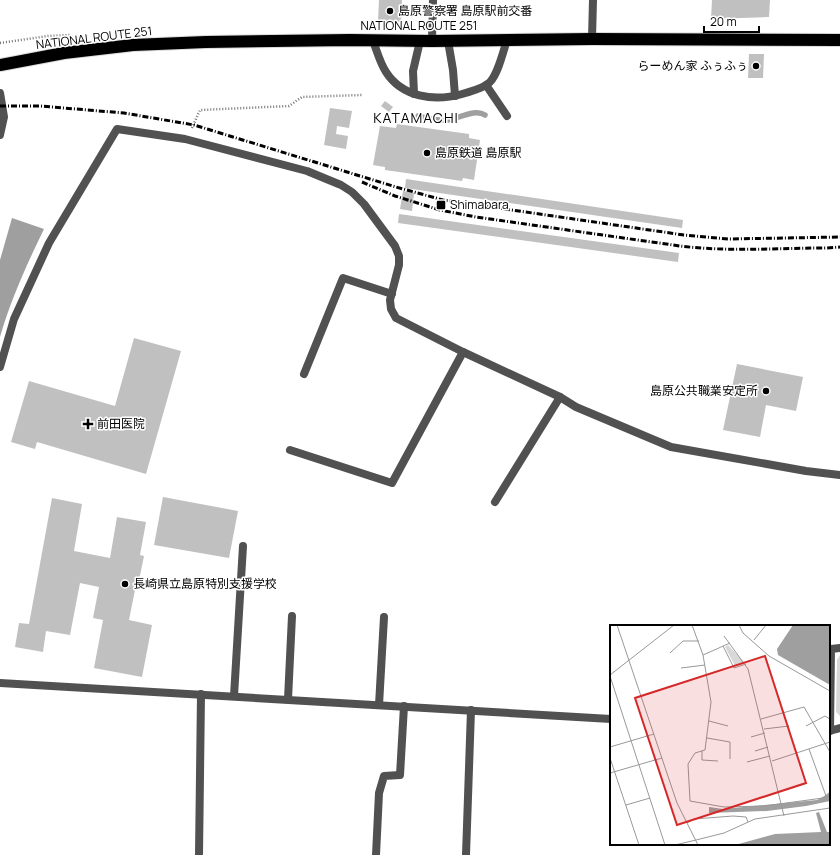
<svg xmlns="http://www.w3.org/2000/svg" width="840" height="855" viewBox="0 0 840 855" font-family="Manrope,'Noto Sans JP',sans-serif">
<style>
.green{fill:#d8d8d8}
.water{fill:#9f9f9f}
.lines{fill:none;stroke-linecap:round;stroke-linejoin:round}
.stream{stroke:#9f9f9f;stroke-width:5.5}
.building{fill:#c0c0c0}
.highway-casing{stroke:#dbdbdb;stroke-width:14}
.path{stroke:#737373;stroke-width:2.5;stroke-dasharray:1 2;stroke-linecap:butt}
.lane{stroke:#515151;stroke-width:8}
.street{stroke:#515151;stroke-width:8}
.highway{stroke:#000;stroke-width:12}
.rail{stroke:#000;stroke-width:3;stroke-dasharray:6 2 1 2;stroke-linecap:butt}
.poi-dot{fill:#000;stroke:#fff;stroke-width:1.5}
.labels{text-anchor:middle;stroke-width:3;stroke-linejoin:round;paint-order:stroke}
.poi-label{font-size:12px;fill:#000;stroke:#fff;text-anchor:start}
.street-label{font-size:12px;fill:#000;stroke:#fff}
.quarter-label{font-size:14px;letter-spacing:1px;fill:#000;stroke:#fff}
.inset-road{fill:none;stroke:#999;stroke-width:1}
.view{fill:#d62828;fill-opacity:0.15;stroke:#d62828;stroke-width:2}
.inset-edge{fill:none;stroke:#000;stroke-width:2}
</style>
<rect width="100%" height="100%" fill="#fff"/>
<polygon class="green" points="840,655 840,716 836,712 837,660"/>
<path class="water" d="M12 218 44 229C27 264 11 299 0 337V260Z"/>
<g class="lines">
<path class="stream" d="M418 116C427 118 438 121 447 120 458 119 475 108 485 115"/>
</g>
<g class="building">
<polygon points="379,0 402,0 401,22 378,21"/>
<polygon points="712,0 770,0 769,17 711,19"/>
<polygon points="749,54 764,54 763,78 748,78"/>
<polygon points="385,101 393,107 389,112 381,106"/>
<polygon points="330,108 352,111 349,128 337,126 336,134 348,136 346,149 324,145"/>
<polygon points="397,124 469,134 469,138 480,140 474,180 463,178 462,181 385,170 385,167 373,165 380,126 396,128"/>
<polygon points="406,179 683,220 682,228 405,188"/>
<polygon points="403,191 414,193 412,211 400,209"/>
<polygon points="399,214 679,253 678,262 398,223"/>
<polygon points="134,338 181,351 146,474 37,442 35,449 11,442 29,381 115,406"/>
<polygon points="737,364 803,377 796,411 766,405 760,437 723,430"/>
<polygon points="163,497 238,511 229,558 154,545"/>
<polygon points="52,498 82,504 74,551 110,558 117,517 146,522 140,555 144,556 137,590 135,590 129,620 152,625 142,677 94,668 103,620 93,618 99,587 80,583 70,635 46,631 43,652 15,647 19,623 29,624"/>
</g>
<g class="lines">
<g class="highway-casing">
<polyline id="highway" points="0,65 64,53 133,45 206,42 350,40 432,41 592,39 840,40"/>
</g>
<g class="path">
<polyline points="0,43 48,36 71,35"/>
<polyline points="192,128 200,110 289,106 302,97 362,95"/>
</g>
<g class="lane">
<path d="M373 41C377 51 380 63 386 72 402 97 434 102 462 94 471 91 483 89 490 82 498 74 503 52 507 40"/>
<polyline points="448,41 453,70 455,96"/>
<polyline points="486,85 507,116"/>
<polyline points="414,94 413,71 420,41"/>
</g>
<g class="street">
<polyline points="592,39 593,0"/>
<polyline points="432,41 433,0"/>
<polyline points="0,93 4,117 0,135"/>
<polyline points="0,367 14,319 49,243 117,129 185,139 307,171 341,185 352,192 364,204 395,246 399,256 399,265 390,300 391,309 396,318 463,352 560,397 576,407 671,447 806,471 840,475"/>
<polyline points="304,374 343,278 392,294"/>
<polyline points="290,450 392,483 463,352"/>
<polyline points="495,502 560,397"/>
<polyline points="0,683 611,719"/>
<polyline points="234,696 243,546"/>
<polyline points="288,699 292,616"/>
<polyline points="379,705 384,617"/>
<polyline points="829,731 840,728"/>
<polyline points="830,731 831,649 840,648"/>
<polyline points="199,855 201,694"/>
<polyline points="376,855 379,793 384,776 400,775 404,706"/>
<polyline points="466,855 471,710"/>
</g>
<use href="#highway" class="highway"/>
<g class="rail">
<polyline points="0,106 40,106 124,113 194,125 396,187 443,200 684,235 728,239 840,237"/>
<path d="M362 182 395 196 440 210 476 217 680 246C728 252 778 248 827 248L840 247"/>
</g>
</g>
<g class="poi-dot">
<circle cx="390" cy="11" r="4"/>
<circle cx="756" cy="66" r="4"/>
<circle cx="427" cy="153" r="4"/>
<rect x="436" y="200" width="10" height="10" rx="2"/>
<circle cx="766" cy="391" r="4"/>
<path d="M86 418h4v4h4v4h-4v4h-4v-4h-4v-4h4z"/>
<circle cx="125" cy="584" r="4"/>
</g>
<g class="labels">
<g class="poi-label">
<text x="398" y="15">島原警察署 島原駅前交番</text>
<text x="748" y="70" text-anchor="end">らーめん家 ふぅふぅ</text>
<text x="435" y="157">島原鉄道 島原駅</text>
<text x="450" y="209">Shimabara</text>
<text x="758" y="395" text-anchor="end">島原公共職業安定所</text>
<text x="97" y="428">前田医院</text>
<text x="133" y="588">長崎県立島原特別支援学校</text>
</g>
<g class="street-label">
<text x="419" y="30">NATIONAL ROUTE 251</text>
<text transform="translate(94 38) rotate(-7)" y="4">NATIONAL ROUTE 251</text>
</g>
<g class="quarter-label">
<text x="416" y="123">KATAMACHI</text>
</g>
</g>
<g transform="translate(610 625)">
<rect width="220" height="220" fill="#fff"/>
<path d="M118 20 134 37 125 41 115 22Z" fill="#d8d8d8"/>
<path d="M183 0H220V60L168 30 167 24ZM220 168V176L196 181 157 186 99 188V182L113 184 207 175ZM209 187 217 207H220V220H125L165 209 211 207 206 188Z" fill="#9f9f9f"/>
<path class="inset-road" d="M7 0 67 178 88 220M82 0 93 30 101 77 95 125 85 128 78 139 80 176 114 182 154 181 213 173 220 167M129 0 133 8 159 31 220 66M114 11 138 44 174 191M144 15 156 0M113 21 124 43 136 39M60 28 73 16H89M93 30 120 18M71 43 95 40M0 50 64 0M0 51 55 220M151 94 194 82 220 127M99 96 118 101M196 101 215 91 220 94M154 104 179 101M141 112 155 108M97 113 120 117V134M0 122 44 109M199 124 216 171M92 126V135L108 136M145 126 158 122M0 133 29 220M162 136 220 117M137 137 160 131M0 148 52 133M16 180 40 173M77 198 84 194 123 191 136 192 138 197M86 215 114 208 145 194 220 183M65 220 86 215"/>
<path class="view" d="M155 31 196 158 67 200 25 73Z"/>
<rect width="220" height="220" class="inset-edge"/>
</g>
<path d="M704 26v6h55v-6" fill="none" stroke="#000000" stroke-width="2"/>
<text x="710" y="26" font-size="12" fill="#000000" stroke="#ffffff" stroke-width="3" paint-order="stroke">20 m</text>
</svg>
